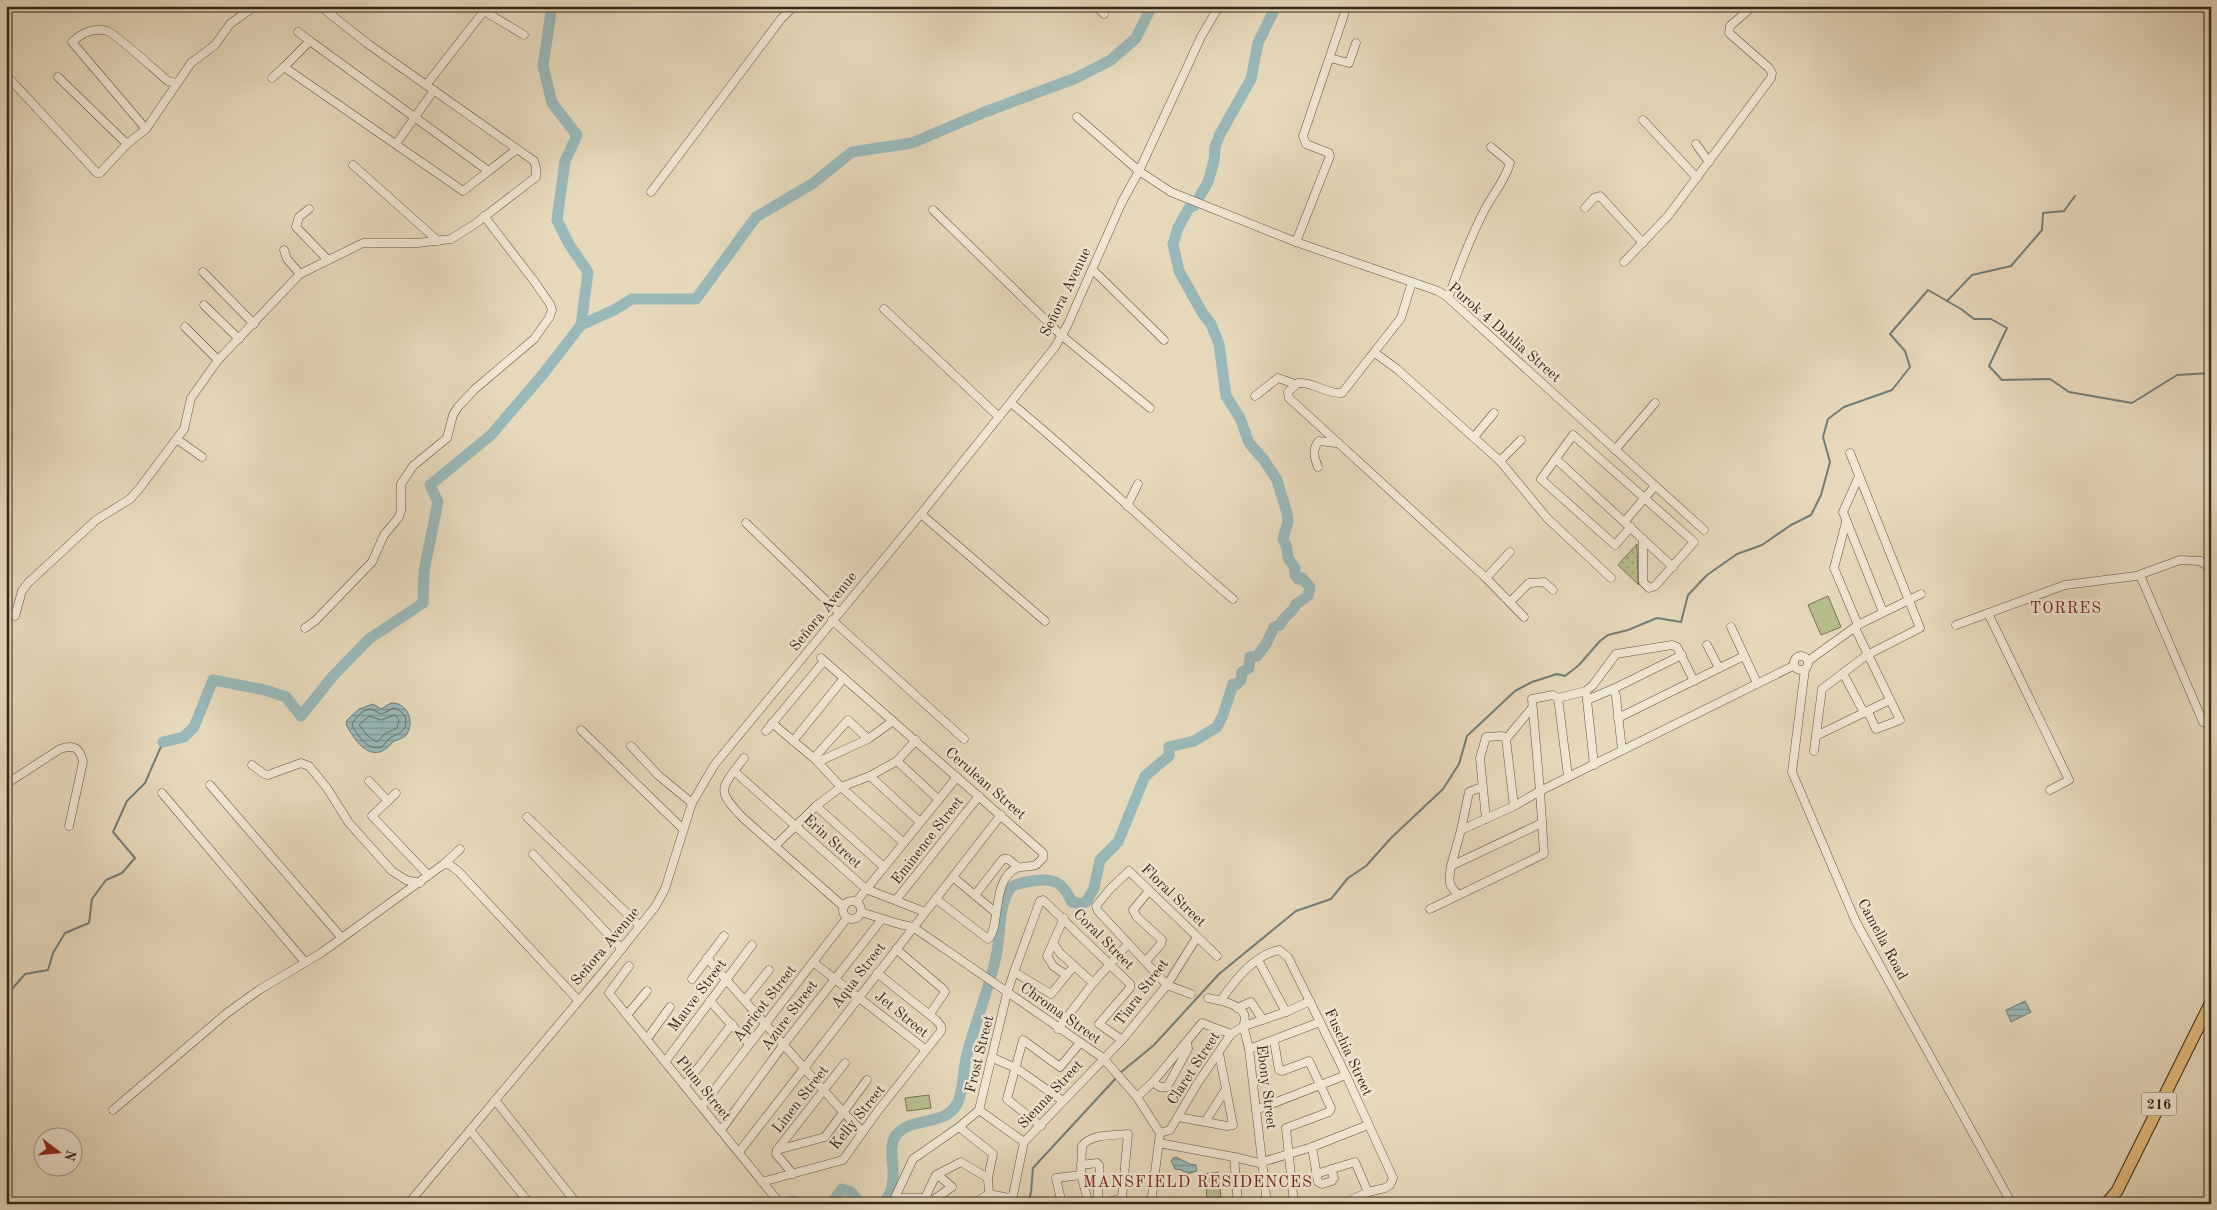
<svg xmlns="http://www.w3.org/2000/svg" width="2217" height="1210" viewBox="0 0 2217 1210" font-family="'Old Standard TT',serif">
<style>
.green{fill:#b9be8d;stroke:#767252}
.park{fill:url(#park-dots);stroke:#767252}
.water{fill:url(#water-rules);stroke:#717e78}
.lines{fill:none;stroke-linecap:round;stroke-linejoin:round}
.shore{stroke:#666f68;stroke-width:1}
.stream{stroke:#717e78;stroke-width:2}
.river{stroke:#99b8b9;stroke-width:11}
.street-casing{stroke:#605340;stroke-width:9}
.secondary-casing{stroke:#342617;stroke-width:12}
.primary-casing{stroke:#342617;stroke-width:13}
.street{stroke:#efe6d3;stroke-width:8}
.secondary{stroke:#efe6d3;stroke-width:10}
.primary{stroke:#e3bc7e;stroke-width:11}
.labels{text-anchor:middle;stroke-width:4.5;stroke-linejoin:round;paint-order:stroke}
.shield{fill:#efe6d3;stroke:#6c604f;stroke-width:1}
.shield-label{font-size:14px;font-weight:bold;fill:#342617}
.street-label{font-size:15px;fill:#342617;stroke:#efe6d3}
.neighbourhood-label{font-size:16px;letter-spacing:1px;fill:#7a1f14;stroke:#efe6d3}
</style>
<defs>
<pattern id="park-dots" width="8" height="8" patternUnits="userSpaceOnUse" patternTransform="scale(1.25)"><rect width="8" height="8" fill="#b9be8d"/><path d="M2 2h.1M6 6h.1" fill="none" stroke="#979a72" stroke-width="1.8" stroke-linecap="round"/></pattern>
<pattern id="water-rules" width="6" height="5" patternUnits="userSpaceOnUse" patternTransform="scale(1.25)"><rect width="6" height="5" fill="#99b8b9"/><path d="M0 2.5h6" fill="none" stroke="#7e9595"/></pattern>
</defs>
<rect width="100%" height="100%" fill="#e6d9bb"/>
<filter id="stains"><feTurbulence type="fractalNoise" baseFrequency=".004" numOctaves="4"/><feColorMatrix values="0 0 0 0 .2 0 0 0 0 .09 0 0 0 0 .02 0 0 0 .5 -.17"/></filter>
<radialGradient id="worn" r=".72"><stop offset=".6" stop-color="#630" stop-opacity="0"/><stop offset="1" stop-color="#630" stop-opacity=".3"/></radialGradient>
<g class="green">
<polygon points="1828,596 1841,627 1821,635 1808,605"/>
<polygon points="929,1095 931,1108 907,1111 905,1098"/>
<polygon points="1218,1172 1221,1197 1207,1199 1205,1174"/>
</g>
<polygon class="park" points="1637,544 1638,581 1639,585 1618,565"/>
<g class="water">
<path d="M391 703C407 702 415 721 407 734 403 740 395 739 391 744 373 765 355 743 346 724L347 720 359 709 373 704 381 709Z"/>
<polygon points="2025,1001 2031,1012 2011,1022 2006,1010"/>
<polygon points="1176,1157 1190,1164 1196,1165 1197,1171 1187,1174 1181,1170 1175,1169 1171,1161 1173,1158"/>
</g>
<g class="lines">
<g class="shore">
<path d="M394 708 398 709 405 716C409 733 398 732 389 739 385 742 385 745 381 747 368 752 357 734 352 725 354 719 363 709 370 709 373 709 378 713 381 714Z"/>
<polygon points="395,715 399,720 397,728 386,733 377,742 368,736 359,725 369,716 381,720"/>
</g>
<g class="stream">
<polyline points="1947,301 1972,275 2011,266 2042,230 2043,213 2064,211 2075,196"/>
<polyline points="6,996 25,974 48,970 53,953 65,933 89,923 92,899 106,880 122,873 135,858 113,832 127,801 145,783 163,742"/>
<polyline points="1120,1073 1154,1045 1219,974 1296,911 1331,899 1348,878 1366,866 1391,838 1443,789 1459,764 1467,736 1515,691 1532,682 1557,674 1565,676 1579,665 1600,641 1608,635 1628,630 1657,618 1681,622 1688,595 1707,575 1737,554 1762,545 1791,525 1811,515 1821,495 1830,462 1823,437 1828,419 1844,407 1892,390 1910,367 1905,351 1890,334 1928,290 1961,309 1974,319 1991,319 2007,328 1989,366 2002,380 2050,379 2069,392 2132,403 2177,375 2211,373"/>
<polyline points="1028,1204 1031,1192 1033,1168 1117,1077"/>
</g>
<g class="river">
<polyline points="552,6 543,66 552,103 577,135 565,161 557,220 569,244 588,272 581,325"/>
<polyline points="163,742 184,737 194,727 213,680 265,690 286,697 301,716 333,676 369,639 423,603 424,571 438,502 430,485 491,435 544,373 581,325 614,310 632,299 696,299 756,217 812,184 852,152 912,143 985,112 1076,78 1111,60 1136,38 1152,6"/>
<polyline points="791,1204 793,1201 801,1204"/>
<polyline points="831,1204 842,1189 851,1192 861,1204"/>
<path d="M883 1204C904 1179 884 1152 896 1135 912 1115 950 1128 959 1099 964 1085 963 1069 967 1054 976 1020 990 987 997 952 1000 934 999 904 1010 889 1015 882 1033 881 1042 880 1059 879 1065 888 1072 902L1082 904 1087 901 1094 888 1100 860 1118 842 1145 776 1169 756V747L1194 741 1217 727 1223 715 1233 684H1237L1241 680 1242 672 1249 668 1250 657 1257 656 1266 644 1274 627 1280 625C1283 616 1293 613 1296 604L1308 596 1310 587 1302 578 1298 579 1295 575V568L1288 558 1287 548 1283 539 1288 522 1287 513 1277 480 1264 460 1249 443 1240 418 1226 396 1219 344 1211 324 1203 314 1179 271 1173 244 1178 228 1189 208 1194 206 1208 182 1214 161 1215 147 1220 134 1251 79 1258 43 1276 6"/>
</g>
<g class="street-casing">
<g id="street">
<polyline points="1096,6 1104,14"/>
<polyline points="298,32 310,41"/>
<polyline points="1330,58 1349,63 1356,43"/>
<polyline points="7,76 97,173 100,173 127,144 146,129 191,63 215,45 230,24 255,6"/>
<polyline points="58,77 127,144"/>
<polyline points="272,78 284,67"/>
<polyline points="426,85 484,11 524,35"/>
<polyline points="1077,117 1139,171 1171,192 1296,242 1438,291 1446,296 1704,530"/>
<polyline points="1643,120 1697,178"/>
<path d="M146 129 72 42C82 33 93 27 107 31 115 33 158 73 168 81L176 83"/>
<polyline points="396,144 434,90"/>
<polyline points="1696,144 1709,162"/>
<polyline points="353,165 438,241"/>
<polyline points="487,170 310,41 284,67 463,191 517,149"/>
<polyline points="651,192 781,19 794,6"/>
<polyline points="1585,208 1594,198 1600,196 1643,243"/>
<polyline points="309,209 299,217 296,227 327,259"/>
<polyline points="933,210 1061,335 1150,408"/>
<polyline points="1296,242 1330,156 1329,153 1306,144 1303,136 1347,6"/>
<polyline points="284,250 287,259 300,274"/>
<polyline points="1624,262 1668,216 1771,78 1772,73 1769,68 1729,33 1730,26 1753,6"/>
<polyline points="1093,270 1164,340"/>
<polyline points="203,272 254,324"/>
<path d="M1412 282 1401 318 1342 393C1323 394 1317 382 1298 383L1288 392 1289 398 1486 578 1524 617"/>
<path d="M1446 296 1450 293C1460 265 1470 238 1484 211 1492 195 1505 181 1510 163L1491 147"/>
<polyline points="204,305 239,339"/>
<polyline points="884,309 999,417"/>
<polyline points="185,327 218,360"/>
<polyline points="1375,353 1397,369 1500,461 1547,518 1611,578"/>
<polyline points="1255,396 1278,378 1295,384"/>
<path d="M1011 403C1087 465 1157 535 1233 599"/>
<polyline points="1474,437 1494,413"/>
<polyline points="178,440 202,457"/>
<polyline points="1615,450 1655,403"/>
<polyline points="1556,459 1673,567"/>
<polyline points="1500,461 1521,440"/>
<path d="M1318 467C1314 457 1312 449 1319 441L1336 443"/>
<polyline points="1859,476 1843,512 1883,612"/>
<polyline points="1127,506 1138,484"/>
<polyline points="921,514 1045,621"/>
<polyline points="1625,521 1655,486"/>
<polyline points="1846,522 1834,568 1858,625"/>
<polyline points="746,523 839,613"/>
<polyline points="1631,527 1615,545 1541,479 1573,435 1694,542 1655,586 1649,588 1643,582 1643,539"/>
<polyline points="2140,575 2203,722"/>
<polyline points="1486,578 1510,552"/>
<polyline points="1510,602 1529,583 1544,582 1553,590"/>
<polyline points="6,613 15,616 22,591 28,583 96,520 130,499 139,489 184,429 191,398 218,360 300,274 363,243 418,243 451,239 475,224 536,177 536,168 534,161 368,44 320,6"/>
<polyline points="1988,613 2069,780 2050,790"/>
<polyline points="832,620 964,739"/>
<polyline points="1956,625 2065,585 2136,576 2180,560 2201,561 2204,564 2211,565"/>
<polyline points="1731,627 1757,683"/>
<polyline points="305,628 315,621 372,562 384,535 399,517 401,510 401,484 413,466 447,438 453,415 458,407 475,389 534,339 549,318 552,310 550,304 534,281 484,216"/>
<polyline points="1855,628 1900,720 1876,729 1868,712"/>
<polyline points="1707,645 1719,668"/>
<circle cx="1801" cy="663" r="7"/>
<path d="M821 658 1043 853V858L1036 865C1030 867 1023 866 1017 868 991 878 1001 929 988 939L936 899"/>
<polyline points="1808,661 1858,625 1921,594"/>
<polyline points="1805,669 1792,772 1856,922 2012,1204"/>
<polyline points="1843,673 1864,713"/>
<polyline points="1613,689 1616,696 1622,750"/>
<polyline points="1558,698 1586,691"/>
<polyline points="1587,700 1613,689 1682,655"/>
<polyline points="1618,718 1744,656"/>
<polyline points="772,723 816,760 841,787 904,843"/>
<polyline points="581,730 683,829"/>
<polyline points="766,731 824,661"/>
<polyline points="1816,736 1890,700"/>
<polyline points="1506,739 1532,708"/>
<polyline points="793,741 844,678"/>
<polyline points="631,746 658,775 692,803"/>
<polyline points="1814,751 1822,689 1867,655 1920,628 1850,453"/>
<path d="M744 758C721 789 715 789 743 818L844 907"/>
<polyline points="814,758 848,720 868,739"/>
<polyline points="897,761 938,799"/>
<polyline points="818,762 868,739 893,721"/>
<polyline points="252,765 264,774 268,775 301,763 309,766 327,788 349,823 392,871 406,880 420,883"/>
<polyline points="1594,765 1586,691 1593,685 1616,654 1672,645 1677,647 1694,681"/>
<polyline points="734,771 866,889 925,912"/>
<polyline points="870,776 920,822"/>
<polyline points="369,781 388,801"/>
<path d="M6 784 60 749C74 744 80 748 83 762L69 826"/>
<polyline points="210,785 341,937"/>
<polyline points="162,793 304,961"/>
<polyline points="396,793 372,816 428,875"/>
<polyline points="816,806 884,867"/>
<polyline points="527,817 640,926"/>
<polyline points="1486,819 1480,758 1486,737 1502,736 1506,739 1514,806"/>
<polyline points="1461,830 1469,792 1482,787"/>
<polyline points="775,846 816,806 841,787 870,776 897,761 916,740"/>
<polyline points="533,854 622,949"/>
<polyline points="444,864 460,849"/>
<polyline points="1451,866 1461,830 1514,806 1540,791 1532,699 1553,695 1558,698 1568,776"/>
<polyline points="953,877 995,912"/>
<path d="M1458 894C1447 885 1449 878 1451 866L1542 823"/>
<polyline points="975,895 1003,859 1008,859 1018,867"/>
<polyline points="896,900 979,796"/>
<circle cx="852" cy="910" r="9"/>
<polyline points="856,902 957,777"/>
<polyline points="1430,909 1544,854 1540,791 1793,666"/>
<polyline points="861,912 899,924 913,927 1103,1058 1137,1097 1160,1133 1151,1204"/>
<polyline points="1064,918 1047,956 1053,966 1066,975"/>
<polyline points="1053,943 1060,953 1093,983"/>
<polyline points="896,949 943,989 945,992 930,1014"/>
<polyline points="707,958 843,1112 863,1132"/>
<polyline points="1258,960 1286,1012"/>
<polyline points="1146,961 1161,944 1162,940 1137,917 1133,910 1149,891"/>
<polyline points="813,962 926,1050"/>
<polyline points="629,966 609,993 778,1201"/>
<polyline points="1014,972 1040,901 1043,900 1130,984 1130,988 1099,1024 1122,1040"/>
<polyline points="692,979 724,936"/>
<polyline points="1191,994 1167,985 1098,911 1096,906 1110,889 1129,871 1217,956"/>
<path d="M1208 998C1218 1000 1238 1003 1244 1014 1246 1018 1244 1021 1244 1025 1244 1033 1248 1042 1249 1049L1267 1204"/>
<polyline points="745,1000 769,970"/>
<path d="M1221 1000C1235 980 1254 955 1279 950L1288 957 1346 1075 1393 1178 1390 1185 1385 1188 1368 1192 1342 1204"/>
<polyline points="710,1001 749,1044"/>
<polyline points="1237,1008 1251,1002 1263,1020"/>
<polyline points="627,1015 647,991"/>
<polyline points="1058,1029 1093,983 1128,944"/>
<polyline points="647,1039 670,1007"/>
<polyline points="1274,1041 1279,1070 1282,1071 1309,1061 1331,1108 1329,1112 1286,1128 1294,1204"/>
<polyline points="1249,1049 1320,1022"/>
<polyline points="993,1058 1016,1068 1063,1101"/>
<polyline points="665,1062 752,945"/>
<polyline points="1153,1082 1160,1087 1167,1087 1188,1049 1187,1042"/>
<polyline points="685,1085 732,1024"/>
<polyline points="1137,1097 1153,1082 1202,1023 1231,1034"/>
<polyline points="495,1100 577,1204"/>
<polyline points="702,1106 847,918"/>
<polyline points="113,1110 227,1013 259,990 321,953 444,864 450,865 459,872 578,1000"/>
<polyline points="979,1110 1024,1142"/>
<polyline points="1256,1110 1346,1075"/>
<polyline points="1178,1117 1227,1126 1233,1125 1219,1053"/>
<polyline points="1205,1122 1226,1089"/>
<polyline points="1041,1126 1007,1099 1023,1040 1060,1067 1080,1043"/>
<polyline points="959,1127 993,1154 988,1178 989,1194"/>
<polyline points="470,1130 530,1204"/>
<polyline points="721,1130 784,1044 882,919"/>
<polyline points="1160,1133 1170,1130 1197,1084 1231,1034 1244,1026 1286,1012 1310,1001"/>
<polyline points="1159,1143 1234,1157 1259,1163 1312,1147 1368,1125"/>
<polyline points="1312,1147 1318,1182 1322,1184 1332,1181 1334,1178 1331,1169"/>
<polyline points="777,1150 825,1137 867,1080"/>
<polyline points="739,1152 1001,815"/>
<polyline points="1234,1157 1238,1204"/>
<path d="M1081 1165 1097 1163 1099 1165C1102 1178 1094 1191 1100 1204"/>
<polyline points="793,1174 776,1154 777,1150 845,1063"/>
<polyline points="1316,1174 1355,1162 1368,1192"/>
<polyline points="762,1182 843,1160 877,1112 941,1031 941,1026 936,1020 877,973"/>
<polyline points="895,1198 925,1198 942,1204"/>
<polyline points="925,1198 936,1175 961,1162 988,1178"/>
<polyline points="933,1200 952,1187 938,1175"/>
<polyline points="408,1204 608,966 655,907 665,889 692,803 715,764 921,514 1055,347 1067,326 1122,202 1139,171 1201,37 1219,6"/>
<polyline points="892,1204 913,1159 959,1127 979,1110 1007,993 1014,972 1051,994 1074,966"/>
<polyline points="973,1204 989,1194 1009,1198 1013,1195 1024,1142 1122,1040 1167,985 1197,937"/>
<polyline points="1062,1204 1056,1178 1081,1175"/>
<path d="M1089 1204 1081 1175 1082 1146C1090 1134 1115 1135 1128 1134L1122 1198 1124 1204"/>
<polyline points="1101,1204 1122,1198"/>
</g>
</g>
<g class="secondary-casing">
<polyline id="secondary" points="6,9 11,6"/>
</g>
<g class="primary-casing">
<polyline id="primary" points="2106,1204 2117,1191 2211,1002"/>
</g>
<use href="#street" class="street"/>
<use href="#secondary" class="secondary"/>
<use href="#primary" class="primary"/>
</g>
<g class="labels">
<rect class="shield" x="2141.5" y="1092.5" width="35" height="23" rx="4"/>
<g class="shield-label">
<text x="2159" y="1109">216</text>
</g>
<g class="street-label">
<text transform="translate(1065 292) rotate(-64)" y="5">Señora Avenue</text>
<text transform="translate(1505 332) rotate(41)" y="5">Purok 4 Dahlia Street</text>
<text transform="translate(823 611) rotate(-51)" y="5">Señora Avenue</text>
<text transform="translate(986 783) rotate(41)" y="5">Cerulean Street</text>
<text transform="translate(927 840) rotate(-52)" y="5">Eminence Street</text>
<text transform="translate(833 841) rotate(42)" y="5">Erin Street</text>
<text transform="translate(1174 895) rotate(44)" y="5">Floral Street</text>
<text transform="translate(1104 939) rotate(45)" y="5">Coral Street</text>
<text transform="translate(1883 939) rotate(62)" y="5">Camella Road</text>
<text transform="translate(605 946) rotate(-50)" y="5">Señora Avenue</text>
<text transform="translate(858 975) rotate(-52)" y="5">Aqua Street</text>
<text transform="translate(1141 992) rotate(-53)" y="5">Tiara Street</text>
<text transform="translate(697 995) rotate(-53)" y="5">Mauve Street</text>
<text transform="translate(764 1003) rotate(-52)" y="5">Apricot Street</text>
<text transform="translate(1061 1013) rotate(35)" y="5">Chroma Street</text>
<text transform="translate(902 1014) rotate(39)" y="5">Jet Street</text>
<text transform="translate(789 1015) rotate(-53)" y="5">Azure Street</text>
<text transform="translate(1349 1052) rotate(65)" y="5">Fuschia Street</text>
<text transform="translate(979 1054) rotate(-76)" y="5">Frost Street</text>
<text transform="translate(1193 1068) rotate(-57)" y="5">Claret Street</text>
<text transform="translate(1267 1087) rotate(83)" y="5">Ebony Street</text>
<text transform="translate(704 1088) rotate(51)" y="5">Plum Street</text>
<text transform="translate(1050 1094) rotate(-47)" y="5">Sienna Street</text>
<text transform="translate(800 1099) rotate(-52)" y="5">Linen Street</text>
<text transform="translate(857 1117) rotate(-51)" y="5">Kelly Street</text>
</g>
<g class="neighbourhood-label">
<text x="2066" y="613">TORRES</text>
<text x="1198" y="1187">MANSFIELD RESIDENCES</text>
</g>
</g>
<rect width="2217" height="1210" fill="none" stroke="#e6d9bb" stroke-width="25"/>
<rect x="8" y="8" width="2202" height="1195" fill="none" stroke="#342617" stroke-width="2.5"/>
<rect x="12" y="12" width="2192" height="1185" fill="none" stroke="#342617"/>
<g transform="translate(58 1152) rotate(106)"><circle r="24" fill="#efe6d3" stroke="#a49988"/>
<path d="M0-4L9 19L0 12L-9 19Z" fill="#8f2418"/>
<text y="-8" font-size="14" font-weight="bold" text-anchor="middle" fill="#342617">N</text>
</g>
<rect width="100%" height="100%" filter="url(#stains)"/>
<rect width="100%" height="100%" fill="url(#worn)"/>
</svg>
